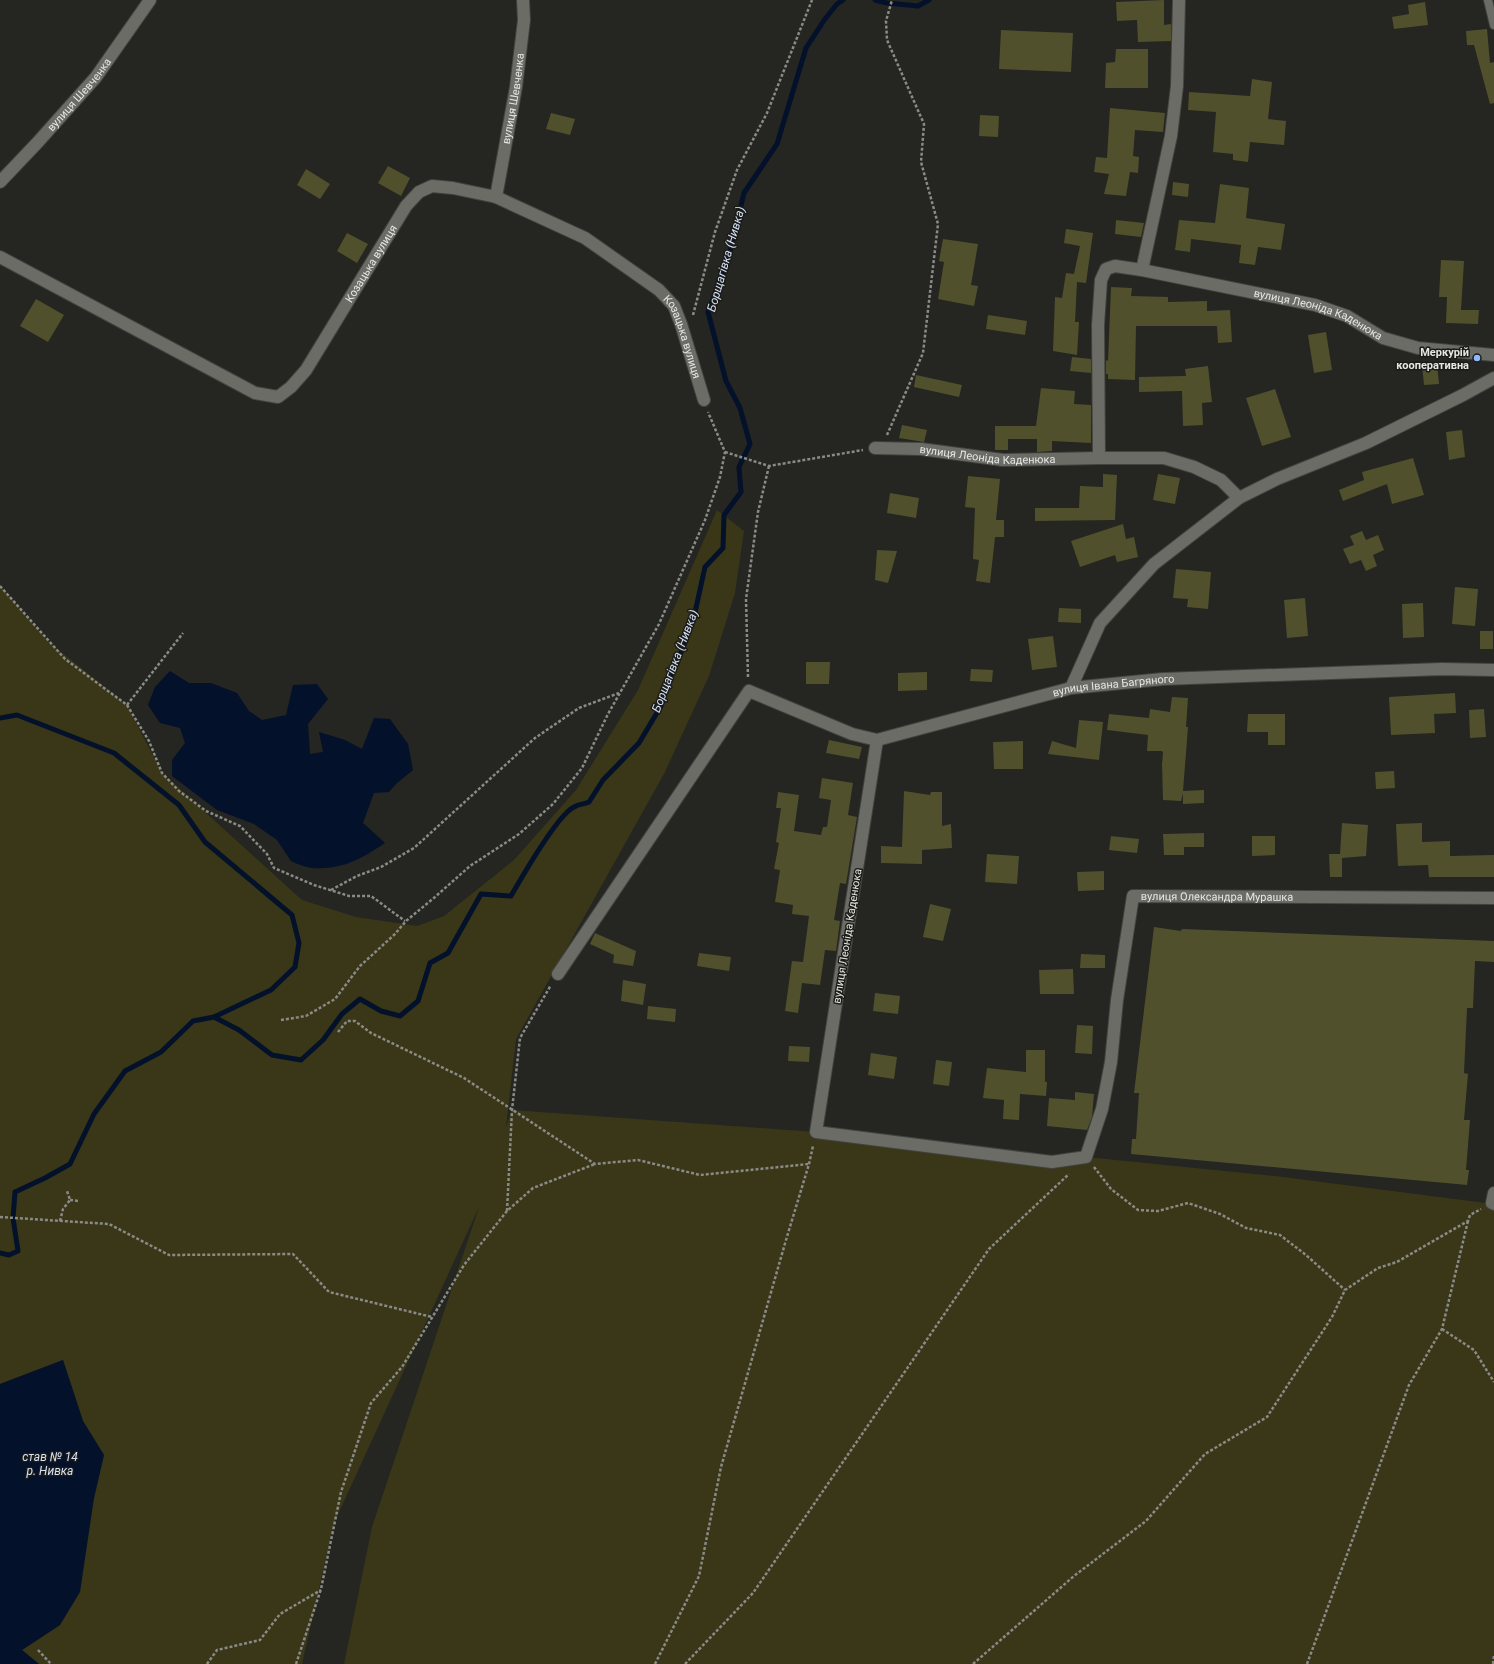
<svg xmlns="http://www.w3.org/2000/svg" width="1494" height="1664" viewBox="0 0 1494 1664" font-family="Roboto,sans-serif">
<style>
.green{fill:#393718}
.water{fill:#04112a}
.lines{fill:none;stroke-linecap:round;stroke-linejoin:round}
.stream{stroke:#04112a;stroke-width:5}
.building{fill:#51502c}
.lane-casing{stroke:#42423e;stroke-width:10}
.street-casing{stroke:#42423e;stroke-width:14}
.path{stroke:#8a8a86;stroke-width:2.5;stroke-dasharray:3 2;stroke-linecap:butt}
.lane{stroke:#6c6c67;stroke-width:8}
.street{stroke:#6c6c67;stroke-width:12}
.poi-dot{fill:#90b8fd;stroke:#1b1b17;stroke-width:1.5}
.labels{text-anchor:middle;stroke-width:3;stroke-linejoin:round;paint-order:stroke}
.street-label{font-size:11px;fill:#e6e6e3;stroke:#1b1b17}
.poi-label{font-size:11px;font-weight:bold;fill:#e6e6e3;stroke:#1b1b17;text-anchor:end}
.water-label{font-size:12px;font-style:italic;fill:#d5e2f9;stroke:#1b1b17}
</style>
<rect width="100%" height="100%" fill="#252521"/>
<polygon class="green" points="717,510 744,531 735,593 709,676 665,772 516,1039 506,1127 512,1110 816,1132 1052,1162 1086,1157 1275,1176 1494,1204 1494,1664 344,1664 372,1527 479,1207 334,1523 302,1664 39,1664 22,1650 60,1625 94,1498 104,1455 83,1421 63,1360 0,1384 0,585 50,643 127,705 162,773 302,900 356,917 417,926 444,916 514,860 576,790 638,690"/>
<g class="water">
<path d="M170 671 189 683H211L237 693 249 711 262 720 286 715 293 685 317 684 328 699 308 724 310 754 323 752 319 732 345 740 362 749 374 718 390 719 408 744 413 770 397 783 389 792 374 793 363 823 385 843C361 859 342 870 312 868 305 867 297 864 291 861L277 840 254 824 217 810 172 776V760L185 743 180 728 160 723 148 705 155 687Z"/>
<polygon points="63,1360 83,1421 104,1455 94,1498 80,1592 60,1625 22,1650 39,1664 0,1664 0,1384"/>
</g>
<g class="lines">
<g class="stream">
<polyline points="875,0 887,3 918,6 929,0"/>
<polyline points="0,718 17,715 114,753 179,805 205,842 292,915 299,943 295,967 271,990 214,1017"/>
<path d="M0 1253 9 1255 18 1251 13 1218 15 1192 45 1178 70 1164 94 1114 125 1071 161 1052 193 1021 214 1017 239 1030 272 1055 301 1060 323 1040 342 1014 360 999 381 1011 400 1016 418 1001 430 963 448 953 481 894 511 896C522 877 557 815 574 807 579 804 585 804 589 802L603 780 639 743 661 706 668 683 679 658 694 617 705 567 723 548 724 515 741 492 739 467 750 444 740 408 726 381 708 312 728 260 744 193 777 144 806 48 825 19 837 4 843 0"/>
</g>
</g>
<g class="building">
<polygon points="1164,0 1164,25 1171,24 1171,41 1138,42 1137,20 1117,21 1116,2"/>
<polygon points="1425,2 1428,25 1394,29 1392,17 1409,14 1408,5"/>
<polygon points="1487,29 1490,63 1494,62 1494,103 1490,104 1474,45 1467,45 1466,31"/>
<polygon points="1001,30 1073,33 1071,72 999,69"/>
<polygon points="1116,49 1148,49 1148,88 1105,88 1106,63 1115,62"/>
<polygon points="1252,79 1272,82 1268,119 1286,121 1284,145 1250,142 1248,162 1233,160 1233,154 1213,152 1216,112 1188,110 1189,92 1250,96"/>
<polygon points="1110,108 1165,113 1163,132 1135,130 1133,156 1139,157 1138,173 1130,172 1126,196 1104,194 1109,174 1094,172 1096,157 1107,158"/>
<polygon points="551,113 575,119 570,135 546,129"/>
<polygon points="980,115 999,116 998,137 979,136"/>
<polygon points="388,166 410,178 401,196 378,183"/>
<polygon points="306,169 330,184 320,199 297,185"/>
<polygon points="1173,182 1189,184 1188,197 1172,195"/>
<polygon points="1220,184 1249,188 1246,218 1285,224 1281,250 1258,247 1255,265 1239,263 1241,245 1191,239 1190,252 1175,250 1179,220 1215,223"/>
<polygon points="1116,220 1144,223 1141,237 1115,234"/>
<polygon points="1066,229 1093,233 1086,283 1077,282 1075,322 1079,322 1077,355 1053,351 1055,297 1062,298 1066,273 1074,274 1080,246 1064,243"/>
<polygon points="347,233 368,244 357,263 337,251"/>
<polygon points="943,239 978,244 971,285 978,286 974,306 938,299 944,262 939,261"/>
<polygon points="1441,260 1464,261 1461,310 1479,310 1478,324 1446,323 1447,297 1439,297"/>
<polygon points="1111,287 1132,288 1131,296 1168,297 1168,302 1207,301 1207,311 1230,310 1232,342 1218,343 1217,326 1136,326 1135,380 1108,379 1108,374 1106,374 1106,360 1108,361"/>
<polygon points="36,299 64,315 48,342 20,326"/>
<polygon points="988,315 1027,321 1025,335 986,329"/>
<polygon points="1326,332 1332,370 1314,373 1308,335"/>
<polygon points="1072,357 1091,359 1091,373 1070,371"/>
<polygon points="1437,364 1439,384 1424,385 1422,365"/>
<polygon points="1208,366 1212,402 1202,403 1203,425 1183,426 1182,391 1139,392 1139,377 1186,376 1185,369"/>
<polygon points="916,375 962,385 959,397 914,387"/>
<polygon points="1041,388 1075,391 1074,404 1091,405 1091,443 1052,441 1052,451 1037,452 1037,439 1008,439 1008,450 995,450 995,426 1036,426"/>
<polygon points="1275,389 1291,437 1262,446 1246,398"/>
<polygon points="902,425 927,430 924,442 899,438"/>
<polygon points="1462,430 1465,457 1449,460 1446,432"/>
<polygon points="1413,458 1424,495 1392,504 1387,484 1343,501 1339,490 1364,480 1362,472"/>
<polygon points="1103,474 1117,475 1115,520 1035,521 1035,508 1079,508 1080,486 1103,487"/>
<polygon points="1158,474 1180,478 1175,504 1153,500"/>
<polygon points="968,476 1000,479 996,520 1004,520 1004,537 995,537 990,583 976,581 979,560 973,559 975,508 965,507"/>
<polygon points="890,493 919,498 916,518 887,513"/>
<polygon points="1123,524 1126,539 1134,537 1138,557 1117,562 1115,555 1080,567 1071,541"/>
<polygon points="1362,531 1366,540 1378,535 1384,550 1373,555 1377,566 1366,571 1361,560 1350,564 1343,549 1354,545 1350,536"/>
<polygon points="877,550 897,551 888,583 875,580"/>
<polygon points="1176,569 1211,572 1208,609 1187,607 1188,599 1173,598"/>
<polygon points="1455,587 1478,589 1475,626 1452,624"/>
<polygon points="1305,598 1308,636 1287,638 1284,600"/>
<polygon points="1423,603 1424,637 1403,638 1402,604"/>
<polygon points="1059,608 1081,609 1081,623 1058,622"/>
<rect x="1480" y="631" width="13" height="18"/>
<polygon points="1053,636 1057,667 1032,670 1028,639"/>
<polygon points="806,662 830,662 829,684 806,684"/>
<polygon points="971,669 993,670 992,682 970,681"/>
<polygon points="927,672 927,690 898,691 898,673"/>
<polygon points="1455,693 1456,713 1434,714 1435,733 1391,735 1389,697"/>
<polygon points="1172,697 1188,698 1186,727 1188,727 1183,791 1204,790 1204,803 1183,804 1183,793 1181,801 1163,800 1162,764 1163,753 1162,751 1147,751 1148,735 1107,730 1109,714 1149,718 1150,709 1170,712"/>
<polygon points="1484,709 1486,737 1470,738 1469,710"/>
<polygon points="1248,714 1285,714 1285,745 1268,745 1268,732 1247,732"/>
<polygon points="1079,720 1103,722 1099,760 1048,754 1052,741 1076,748"/>
<polygon points="829,740 862,747 859,759 826,753"/>
<polygon points="1023,741 1023,769 994,769 993,742"/>
<polygon points="1394,771 1395,788 1376,789 1375,772"/>
<polygon points="822,778 853,783 848,815 857,817 846,884 840,883 834,920 840,921 836,951 825,950 820,985 802,983 798,1013 785,1011 792,961 803,962 809,916 792,914 793,905 775,902 780,870 774,869 779,843 776,842 781,808 776,808 778,792 799,795 794,831 821,835 823,827 827,827 831,800 819,798"/>
<polygon points="904,791 930,795 931,792 942,792 942,826 951,824 952,848 922,850 922,864 881,863 881,846 902,847"/>
<polygon points="1342,823 1368,825 1366,856 1342,858 1342,877 1330,877 1329,854 1340,854"/>
<polygon points="1422,823 1422,842 1450,841 1450,856 1494,855 1494,877 1429,877 1428,865 1398,866 1396,824"/>
<polygon points="1204,833 1204,847 1184,847 1184,855 1164,855 1163,834"/>
<polygon points="1111,836 1139,839 1137,853 1109,850"/>
<polygon points="1252,836 1275,836 1275,855 1252,856"/>
<polygon points="987,854 1019,856 1017,884 985,882"/>
<polygon points="1104,871 1104,890 1078,891 1077,872"/>
<polygon points="930,904 951,909 943,941 923,937"/>
<polygon points="1154,927 1181,931 1182,929 1494,941 1494,962 1475,961 1473,1008 1467,1008 1464,1073 1468,1074 1464,1120 1470,1120 1466,1170 1469,1170 1467,1185 1131,1154 1132,1139 1136,1139 1139,1093 1134,1093"/>
<polygon points="595,933 636,951 633,966 613,963 614,955 590,944"/>
<polygon points="699,953 731,957 729,971 697,966"/>
<polygon points="1081,954 1105,955 1105,968 1080,968"/>
<polygon points="1073,969 1074,994 1040,994 1039,970"/>
<polygon points="623,980 646,984 643,1005 621,1001"/>
<polygon points="875,993 900,996 898,1014 873,1011"/>
<polygon points="648,1006 676,1009 675,1022 647,1019"/>
<polygon points="1077,1025 1093,1026 1092,1054 1075,1053"/>
<polygon points="789,1046 810,1047 809,1062 788,1061"/>
<polygon points="1026,1050 1045,1050 1045,1082 1047,1082 1046,1096 1020,1094 1019,1120 1003,1119 1004,1100 983,1098 987,1068 1026,1072"/>
<polygon points="871,1053 897,1057 894,1079 868,1075"/>
<polygon points="936,1060 952,1062 949,1086 933,1084"/>
<polygon points="1075,1092 1094,1094 1092,1117 1087,1130 1047,1126 1049,1098 1075,1100"/>
</g>
<g class="lines">
<g class="lane-casing">
<polyline id="lane" points="1488,0 1494,25"/>
</g>
<g class="street-casing">
<g id="street">
<path id="s1" d="M1179 0 1177 86 1171 136 1142 270 1315 305 1347 316 1383 338 1418 348 1494 355"/>
<path id="s2" d="M0 182 38 142 96 77 150 0"/>
<path id="s3" d="M496 197 516 87 524 20 523 0"/>
<path id="s4" d="M0 257 255 393 278 397 291 387 306 370 406 206 419 192 432 186 453 188 496 197 585 238 659 290 674 306 681 324 704 400"/>
<path id="s5" d="M875 448 921 449 1003 460 1099 458H1164L1194 467 1221 480 1239 498"/>
<polyline points="1099,458 1098,325 1101,280 1106,269 1115,266 1142,270"/>
<polyline points="1071,688 1100,623 1154,564 1239,498 1277,479 1366,443 1463,395 1494,378"/>
<path id="s6" d="M877 740 816 1132 1052 1162 1086 1157 1102 1109 1111 1062 1117 1000 1133 896 1494 898"/>
<path id="s7" d="M558 974 749 691 852 734 877 740 1071 688 1163 679 1442 669 1494 670"/>
<polyline points="1494,1193 1492,1203 1494,1204"/>
</g>
</g>
<g class="path">
<polyline points="693,315 715,232 737,170 767,113 812,0"/>
<polyline points="887,435 923,353 938,224 921,162 924,124 887,40 886,21 892,0"/>
<polyline points="725,452 769,466 863,450"/>
<polyline points="0,586 65,659 127,705 183,633"/>
<polyline points="748,677 746,599 758,512 769,466"/>
<polyline points="127,705 149,741 162,773 179,791 206,811 240,826 267,854 274,868 314,885 349,896 371,896 405,921"/>
<polyline points="331,890 357,876 381,867 414,848 535,738 579,708 619,693"/>
<polyline points="281,1020 306,1016 335,999 360,966 395,934 406,921 435,897 470,866 519,834 553,804 582,768 608,714 659,624 705,520 720,477 725,452 708,412"/>
<polyline points="338,1032 347,1021 355,1021 371,1033 464,1078 595,1164 638,1160 700,1175 809,1164"/>
<polyline points="1094,1167 1111,1189 1138,1210 1158,1211 1188,1203 1220,1214 1246,1228 1280,1235 1306,1255 1345,1290"/>
<polyline points="70,1200 79,1201"/>
<polyline points="507,1211 512,1110 520,1038 551,985"/>
<polyline points="0,1217 109,1224 169,1255 293,1254 329,1292 432,1317"/>
<polyline points="60,1221 63,1209 70,1200 67,1191"/>
<polyline points="1442,1329 1474,1350 1494,1382"/>
<polyline points="38,1650 51,1664"/>
<polyline points="207,1664 217,1650 260,1640 280,1614 321,1590"/>
<polyline points="296,1664 321,1589 341,1492 371,1403 402,1367 464,1265 507,1211 533,1188 595,1164"/>
<polyline points="655,1664 699,1576 721,1467 786,1240 809,1164 813,1146"/>
<polyline points="685,1664 753,1593 989,1249 1069,1174"/>
<polyline points="973,1664 1074,1576 1146,1521 1205,1454 1267,1417 1332,1317 1345,1290 1378,1268 1397,1262 1468,1221 1470,1215 1481,1209"/>
<polyline points="1307,1664 1409,1385 1442,1329 1468,1221"/>
<polyline points="1493,1664 1494,1655"/>
</g>
<use href="#lane" class="lane"/>
<use href="#street" class="street"/>
</g>
<circle class="poi-dot" cx="1477" cy="358" r="4"/>
<g class="labels">
<g class="street-label">
<text dy="4" stroke="none"><textPath href="#s2" startOffset="118">вулиця Шевченка</textPath></text>
<text dy="4" stroke="none"><textPath href="#s3" startOffset="100">вулиця Шевченка</textPath></text>
<text dy="4" stroke="none"><textPath href="#s4" startOffset="476">Козацька вулиця</textPath></text>
<text dy="4" stroke="none"><textPath href="#s1" startOffset="456">вулиця Леоніда Каденюка</textPath></text>
<text dy="4" stroke="none"><textPath href="#s4" startOffset="884">Козацька вулиця</textPath></text>
<text dy="4" stroke="none"><textPath href="#s5" startOffset="113">вулиця Леоніда Каденюка</textPath></text>
<text dy="4" stroke="none"><textPath href="#s7" startOffset="722">вулиця Івана Багряного</textPath></text>
<text dy="4" stroke="none"><textPath href="#s6" startOffset="1019">вулиця Олександра Мурашка</textPath></text>
<text transform="translate(847 936) rotate(-81)" y="4">вулиця Леоніда Каденюка</text>
</g>
<g class="poi-label">
<text x="1469" y="356">Меркурій<tspan x="1469" dy="13">кооперативна</tspan></text>
</g>
<g class="water-label">
<text transform="translate(726 259) rotate(-74)" y="4">Борщагівка (Нивка)</text>
<text transform="translate(675 661) rotate(-69)" y="4">Борщагівка (Нивка)</text>
<text x="50" y="1461">став № 14<tspan x="50" dy="14">р. Нивка</tspan></text>
</g>
</g>
</svg>
